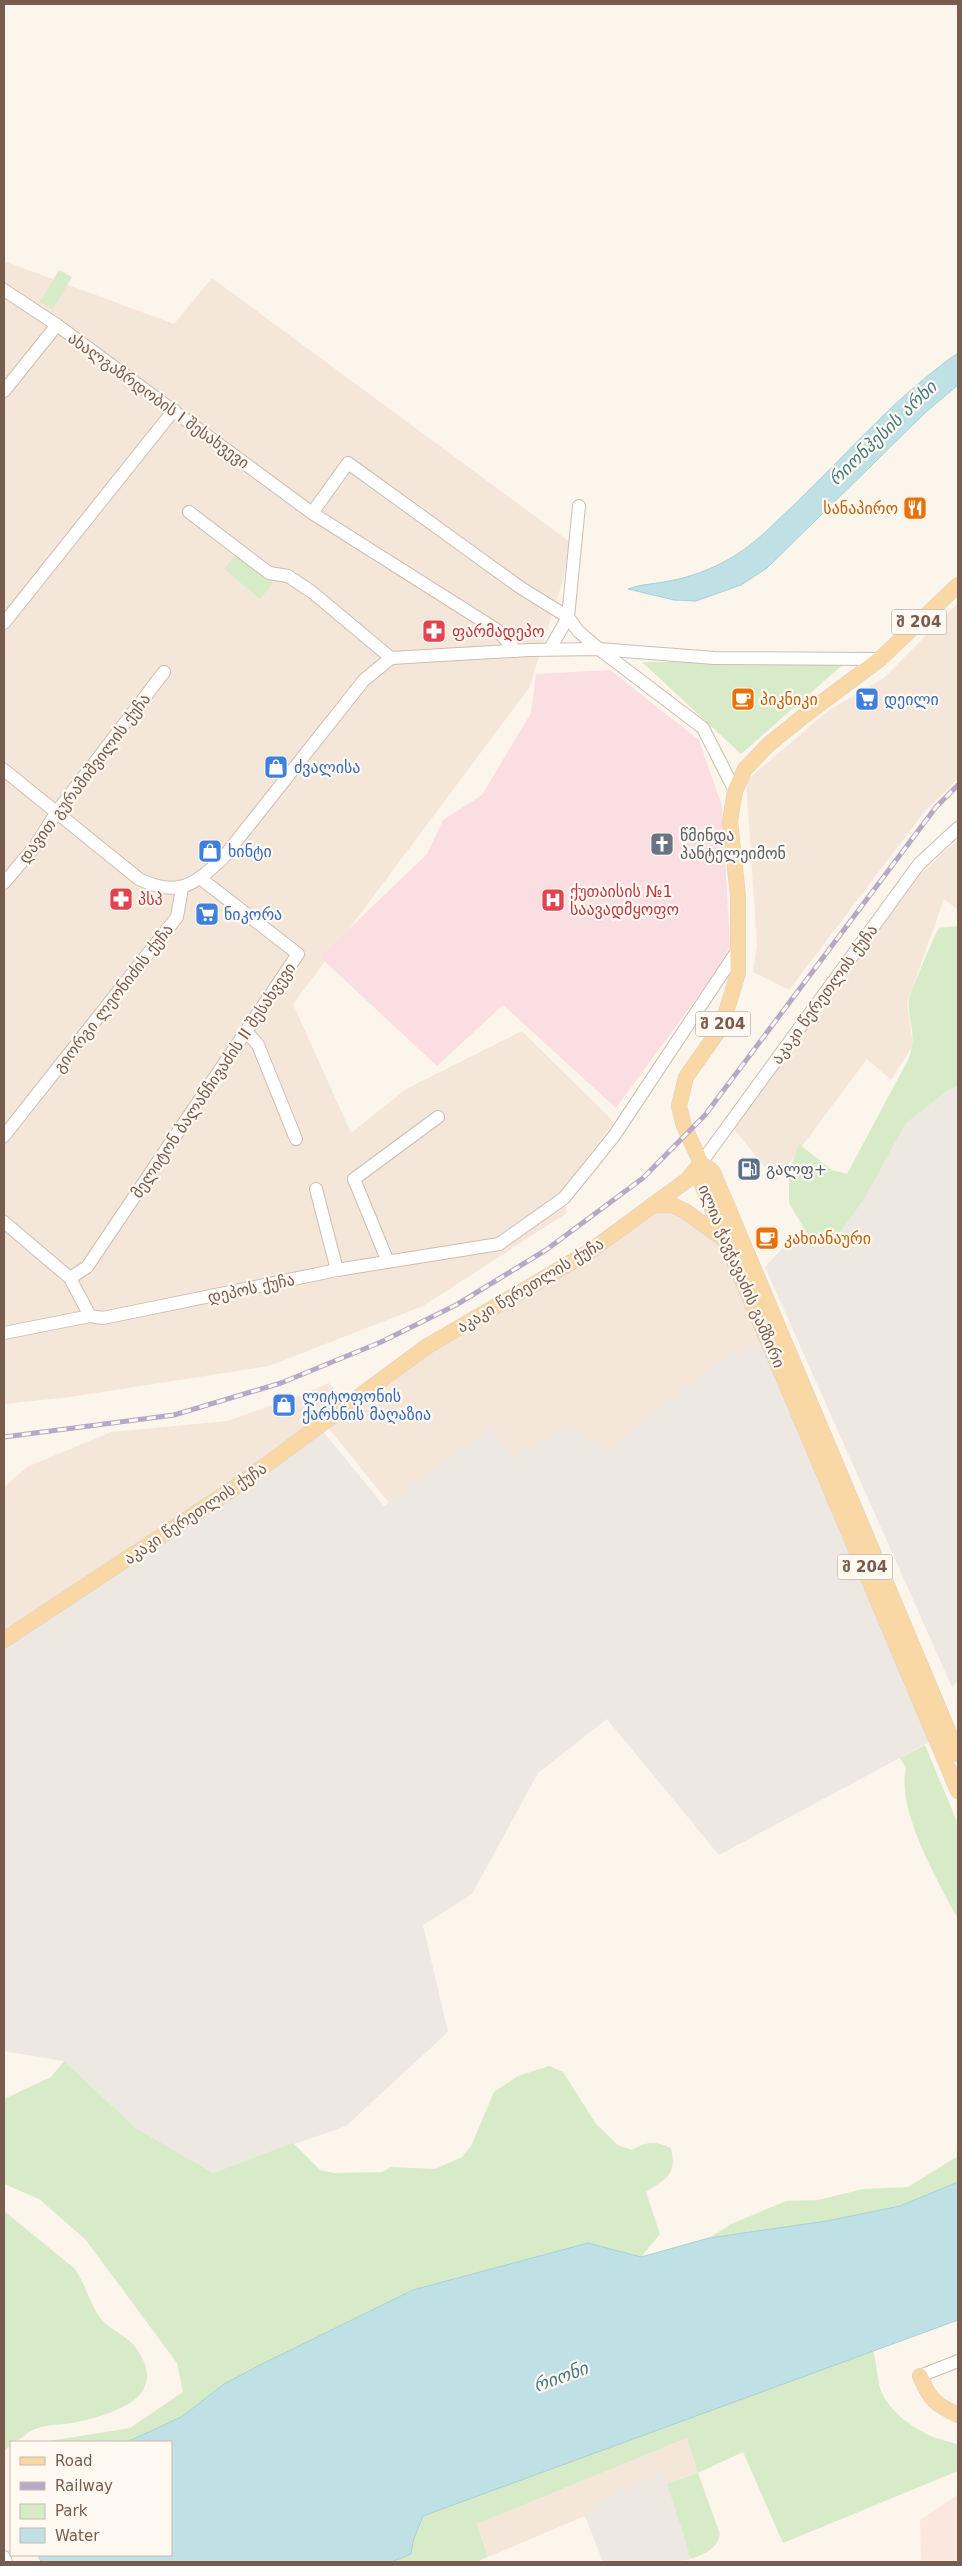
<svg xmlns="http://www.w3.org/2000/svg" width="962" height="2566" viewBox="0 0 962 2566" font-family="'DejaVu Sans','Noto Sans Georgian',sans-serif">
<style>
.residential{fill:#f4e7d9}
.commercial{fill:#fce7df}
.industrial{fill:#eee8e3}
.medical{fill:#fadee2}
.green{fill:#d7ebc9}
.water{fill:#bfe1e6;stroke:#a5d1d8}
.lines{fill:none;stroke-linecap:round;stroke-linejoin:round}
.minor-casing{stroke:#cfbdaf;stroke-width:14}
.major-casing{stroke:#d9d1cd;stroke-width:16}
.minor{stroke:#fff;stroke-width:12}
.major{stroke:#f9d8a6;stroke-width:15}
.rail-casing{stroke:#b8a8c7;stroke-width:5}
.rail{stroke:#fff9f2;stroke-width:3;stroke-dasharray:9;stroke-linecap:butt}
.labels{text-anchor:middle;stroke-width:4.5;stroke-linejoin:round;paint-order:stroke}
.shield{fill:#fff9f2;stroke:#a08b7e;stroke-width:1}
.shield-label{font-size:15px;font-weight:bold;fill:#785c4d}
.street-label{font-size:16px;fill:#785c4d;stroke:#fff9f2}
.food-label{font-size:16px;fill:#c56008;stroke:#fff9f2;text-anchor:start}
.health-label{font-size:16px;fill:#be3a42;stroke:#fff9f2;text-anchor:start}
.shop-label{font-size:16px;fill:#366cbe;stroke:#fff9f2;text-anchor:start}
.worship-label{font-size:16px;fill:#5b616d;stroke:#fff9f2;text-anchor:start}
.service-label{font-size:16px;fill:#4e5e75;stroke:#fff9f2;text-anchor:start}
.water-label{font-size:18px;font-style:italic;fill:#447a83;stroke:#fff9f2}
</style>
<rect width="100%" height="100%" fill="#fcf5eb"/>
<g class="residential">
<polygon points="4,261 174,324 212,278 570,542 564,577 529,688 293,1004 351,1133 406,1089 522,1031 614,1122 563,1190 567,1213 423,1306 269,1366 70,1397 4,1404"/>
<polygon points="958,603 958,779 925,811 789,990 753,972 757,945 746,781 829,710 884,678"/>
<polygon points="958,839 958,910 944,899 907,1003 913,1045 891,1080 867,1059 776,1181 734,1129 915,879"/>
<polygon points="654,1208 690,1216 725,1248 766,1342 722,1359 607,1451 570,1427 512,1457 491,1427 389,1503 322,1420 253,1471 4,1635 4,1487 27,1467 111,1432 227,1421 301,1395 329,1383 349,1406 406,1364"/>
<polygon points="687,2438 698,2473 667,2484 664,2474 594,2502 585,2516 488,2557 477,2524"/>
</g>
<polygon class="commercial" points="958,2494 958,2562 921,2562 920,2520"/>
<g class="industrial">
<polygon points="958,1071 958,1680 952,1687 765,1267 849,1177"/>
<polygon points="766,1342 933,1740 719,1855 607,1719 538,1773 472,1894 423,1925 448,2032 346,2126 213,2173 136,2128 64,2061 4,2051 4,1645 322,1430 384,1506 491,1427 512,1456 570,1427 607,1451 722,1359"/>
<polygon points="664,2474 691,2559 682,2562 603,2562 585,2516 594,2502"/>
</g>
<polygon class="medical" points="610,670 699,740 722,806 730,947 709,981 616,1108 503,1005 437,1066 320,957 427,854 443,820 482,795 531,713 536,674"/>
<g class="green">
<polygon points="59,270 72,277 53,309 40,302"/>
<polygon points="237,553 273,583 260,599 224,569"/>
<polygon points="642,662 846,662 741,754"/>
<path d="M958 926V1086L949 1089 905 1124 864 1199 839 1234 826 1241 811 1240 789 1203V1172L799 1144 832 1170 847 1174 909 1058C918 1032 907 1022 909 1000 910 993 935 934 939 928Z"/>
<path d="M925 1745 958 1824V1919C938 1882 896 1809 906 1768L900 1758Z"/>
<path d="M64 2061 136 2128 213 2173 293 2143 320 2170 334 2173 382 2172 391 2167 435 2169 462 2157 471 2146 494 2092 518 2076 549 2066 563 2072 596 2124 618 2145 632 2150C647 2141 655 2141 671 2148 677 2175 667 2178 646 2192L660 2234 641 2257 588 2243 413 2290 262 2364 224 2384 181 2417 127 2442H43L130 2428 183 2392 177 2363 85 2239 39 2199 4 2184V2099L51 2077Z"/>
<polygon points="958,2156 958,2182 900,2206 827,2221 709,2238 731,2224 786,2201 818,2200 863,2189 908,2187"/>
<path d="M4 2211 74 2268C86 2284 90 2305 101 2319 110 2330 128 2336 136 2348 173 2399 109 2415 72 2423 59 2425 41 2425 31 2431 24 2435 19 2442 11 2442V2445L4 2451Z"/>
<path d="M873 2350C876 2362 877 2373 879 2384 884 2408 912 2428 933 2437 941 2440 950 2441 958 2445V2471L783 2543 743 2452 698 2473 720 2534C716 2550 706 2553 691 2559L667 2484 698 2473 687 2438 477 2524 488 2557 476 2562H391L411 2554 413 2541 423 2516Z"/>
</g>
<g class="water">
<path d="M958 353V385L926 412 767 568 741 585 696 601 674 600 628 589C641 584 655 584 669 581 688 578 712 569 729 559 755 545 775 522 796 503 849 452 897 395 958 353Z"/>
<polygon points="958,2182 958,2320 423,2516 413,2541 411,2554 391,2562 41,2562 38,2555 171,2555 171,2442 127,2442 181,2417 224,2384 262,2364 413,2290 588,2243 641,2257 709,2238 827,2221 900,2206"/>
</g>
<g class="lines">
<g class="minor-casing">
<g id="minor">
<polyline points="4,290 57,325 312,513 497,630 516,651"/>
<polyline points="4,391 57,325"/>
<polyline points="579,506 568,617 578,631 599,649 703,728 735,791"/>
<polyline points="189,512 269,573 288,576 312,592 391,658"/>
<polyline points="312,513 348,463 521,588 568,617 550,649"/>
<polyline points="4,623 174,410"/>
<path d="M4 770 139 879C178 898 194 885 223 858L364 680 391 658 529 650 599 649 714 658 880 659"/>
<polyline points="4,883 36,845 56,813 164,672"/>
<polyline points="246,1031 258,1045 296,1139"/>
<polyline points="4,1136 177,917 182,888"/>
<polyline points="701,1163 919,864 958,828"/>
<polyline points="316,1189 337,1270"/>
<polyline points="4,1222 70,1278 90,1316"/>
<polyline points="388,1262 354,1179 438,1117"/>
<polyline points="70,1278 87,1267 298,954 200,878"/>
<polyline points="4,1333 90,1316 103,1318 337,1270 499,1244 564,1198 614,1136 739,948"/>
<polyline points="920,2376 958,2361"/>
<polyline points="4,2557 6,2562"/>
</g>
</g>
<g class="major-casing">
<g id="major">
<polyline points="701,1163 684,1126 679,1106 686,1077 722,1026 738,973 738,896 730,821 735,791 745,769 768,745 805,715 880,659 958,585"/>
<polyline points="701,1163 697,1173 958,1791"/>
<polyline points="701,1163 713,1172 958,1754"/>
<polyline points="652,1205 672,1205 685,1211 725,1240"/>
<polyline points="4,1640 243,1482 426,1347 589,1252 687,1180 701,1163"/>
<path d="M920 2376C930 2400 935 2404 958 2415"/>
</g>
</g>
<use href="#minor" class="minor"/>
<use href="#major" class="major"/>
<g class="rail-casing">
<polyline id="rail" points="4,1437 174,1415 281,1383 381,1342 456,1305 546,1250 643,1178 705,1115 936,807 958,785"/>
</g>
<use href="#rail" class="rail"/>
</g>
<defs>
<g id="restaurant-square" transform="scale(1.25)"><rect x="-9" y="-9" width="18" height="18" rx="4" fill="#e8710a" stroke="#fff9f2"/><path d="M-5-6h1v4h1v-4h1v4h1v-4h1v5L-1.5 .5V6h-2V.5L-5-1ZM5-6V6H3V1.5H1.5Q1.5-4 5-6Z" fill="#fff"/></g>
<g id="pharmacy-square" transform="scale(1.25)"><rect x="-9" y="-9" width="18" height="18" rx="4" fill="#e0444e" stroke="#fff9f2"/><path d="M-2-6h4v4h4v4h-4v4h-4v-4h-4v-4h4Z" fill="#fff"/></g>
<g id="cafe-square" transform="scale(1.25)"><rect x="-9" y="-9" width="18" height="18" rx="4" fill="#e8710a" stroke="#fff9f2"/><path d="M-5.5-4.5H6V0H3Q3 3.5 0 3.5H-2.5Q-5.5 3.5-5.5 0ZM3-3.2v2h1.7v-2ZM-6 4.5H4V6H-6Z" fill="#fff"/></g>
<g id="supermarket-square" transform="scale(1.25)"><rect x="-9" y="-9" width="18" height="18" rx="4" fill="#3f7fe0" stroke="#fff9f2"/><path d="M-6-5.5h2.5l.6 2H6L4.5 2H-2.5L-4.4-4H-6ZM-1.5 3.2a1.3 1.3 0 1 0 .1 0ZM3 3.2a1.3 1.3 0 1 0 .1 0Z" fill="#fff"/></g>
<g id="shop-square" transform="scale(1.25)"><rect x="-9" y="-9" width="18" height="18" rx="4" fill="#3f7fe0" stroke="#fff9f2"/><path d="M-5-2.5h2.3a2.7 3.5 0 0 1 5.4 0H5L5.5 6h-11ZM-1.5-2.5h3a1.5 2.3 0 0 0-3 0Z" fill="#fff"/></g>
<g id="church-square" transform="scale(1.25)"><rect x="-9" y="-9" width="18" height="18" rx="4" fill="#6b7280" stroke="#fff9f2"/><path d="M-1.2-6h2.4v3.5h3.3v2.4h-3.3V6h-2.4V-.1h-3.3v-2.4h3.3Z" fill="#fff"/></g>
<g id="hospital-square" transform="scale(1.25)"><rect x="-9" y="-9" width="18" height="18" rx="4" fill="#e0444e" stroke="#fff9f2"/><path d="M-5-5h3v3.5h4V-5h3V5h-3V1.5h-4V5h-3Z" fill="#fff"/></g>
<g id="fuel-square" transform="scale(1.25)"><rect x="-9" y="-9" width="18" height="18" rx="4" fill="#5c6f8a" stroke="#fff9f2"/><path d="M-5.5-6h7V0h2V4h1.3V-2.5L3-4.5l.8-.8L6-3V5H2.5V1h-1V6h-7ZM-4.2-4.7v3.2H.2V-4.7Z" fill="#fff"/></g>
</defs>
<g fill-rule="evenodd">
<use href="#restaurant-square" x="915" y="508"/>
<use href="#pharmacy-square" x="434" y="631"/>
<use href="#cafe-square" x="743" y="699"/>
<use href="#supermarket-square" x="867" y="699"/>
<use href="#shop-square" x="276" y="767"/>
<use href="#church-square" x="662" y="844"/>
<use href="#shop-square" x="210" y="851"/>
<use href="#pharmacy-square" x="121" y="899"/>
<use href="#hospital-square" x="553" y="900"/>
<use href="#supermarket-square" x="207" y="914"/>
<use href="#fuel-square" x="749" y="1169"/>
<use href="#cafe-square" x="767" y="1238"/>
<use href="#shop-square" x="284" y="1405"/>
</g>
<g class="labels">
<g class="shield">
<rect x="891.5" y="609.5" width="55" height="25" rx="4"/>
<rect x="695.5" y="1011.5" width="55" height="25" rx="4"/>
<rect x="837.5" y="1554.5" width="55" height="25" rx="4"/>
</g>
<g class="shield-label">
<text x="919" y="627">შ 204</text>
<text x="723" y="1029">შ 204</text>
<text x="865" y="1572">შ 204</text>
</g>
<g class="street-label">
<text transform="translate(159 400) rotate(36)" y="6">ახალგაზრდობის I შესახვევი</text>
<text transform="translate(84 778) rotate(-53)" y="6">დავით გურამიშვილის ქუჩა</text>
<text transform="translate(824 994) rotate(-54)" y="6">აკაკი წერეთლის ქუჩა</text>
<text transform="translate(113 998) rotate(-52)" y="6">გიორგი ლეონიძის ქუჩა</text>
<text transform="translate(213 1080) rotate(-56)" y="6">მელიტონ ბალანჩივაძის II შესახვევი</text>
<text transform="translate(742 1276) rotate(67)" y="6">ილია ჭავჭავაძის გამზირი</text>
<text transform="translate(530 1285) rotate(-31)" y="6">აკაკი წერეთლის ქუჩა</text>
<text transform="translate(251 1288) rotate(-12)" y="6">დეპოს ქუჩა</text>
<text transform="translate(195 1513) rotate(-34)" y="6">აკაკი წერეთლის ქუჩა</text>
</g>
<g class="food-label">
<text x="898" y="514" text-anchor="end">სანაპირო</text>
<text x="760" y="705">პიკნიკი</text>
<text x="784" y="1244">კახიანაური</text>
</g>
<g class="health-label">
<text x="452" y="637">ფარმადეპო</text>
<text x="570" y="897">ქუთაისის №1<tspan x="570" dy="18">საავადმყოფო</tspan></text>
<text x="138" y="905">პსპ</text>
</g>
<g class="shop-label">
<text x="884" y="705">დეილი</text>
<text x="294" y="773">ძვალისა</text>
<text x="228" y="857">ხინტი</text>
<text x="224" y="920">ნიკორა</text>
<text x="302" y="1402">ლიტოფონის<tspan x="302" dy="18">ქარხნის მაღაზია</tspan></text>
</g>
<g class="worship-label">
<text x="680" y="841">წმინდა<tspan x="680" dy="18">პანტელეიმონ</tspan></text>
</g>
<g class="service-label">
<text x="766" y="1175">გალფ+</text>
</g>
<g class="water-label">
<text transform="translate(883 433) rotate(-44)" y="6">რიონჰესის არხი</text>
<text transform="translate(561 2377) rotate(-20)" y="6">რიონი</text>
</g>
</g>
<rect width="962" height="2566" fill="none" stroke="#785c4d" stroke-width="10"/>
<rect x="10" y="2441" width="162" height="115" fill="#fff9f2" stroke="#c9bab0"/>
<rect x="20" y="2457" width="25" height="8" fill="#f9d8a6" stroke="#c9bab0"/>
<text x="55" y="2466" font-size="15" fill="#785c4d">Road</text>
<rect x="20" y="2482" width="25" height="8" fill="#b8a8c7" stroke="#c9bab0"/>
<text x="55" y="2491" font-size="15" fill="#785c4d">Railway</text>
<rect x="20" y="2504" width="25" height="15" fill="#d7ebc9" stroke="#c9bab0"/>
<text x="55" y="2516" font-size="15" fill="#785c4d">Park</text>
<rect x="20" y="2528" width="25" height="15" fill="#bfe1e6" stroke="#c9bab0"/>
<text x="55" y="2541" font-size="15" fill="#785c4d">Water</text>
</svg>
